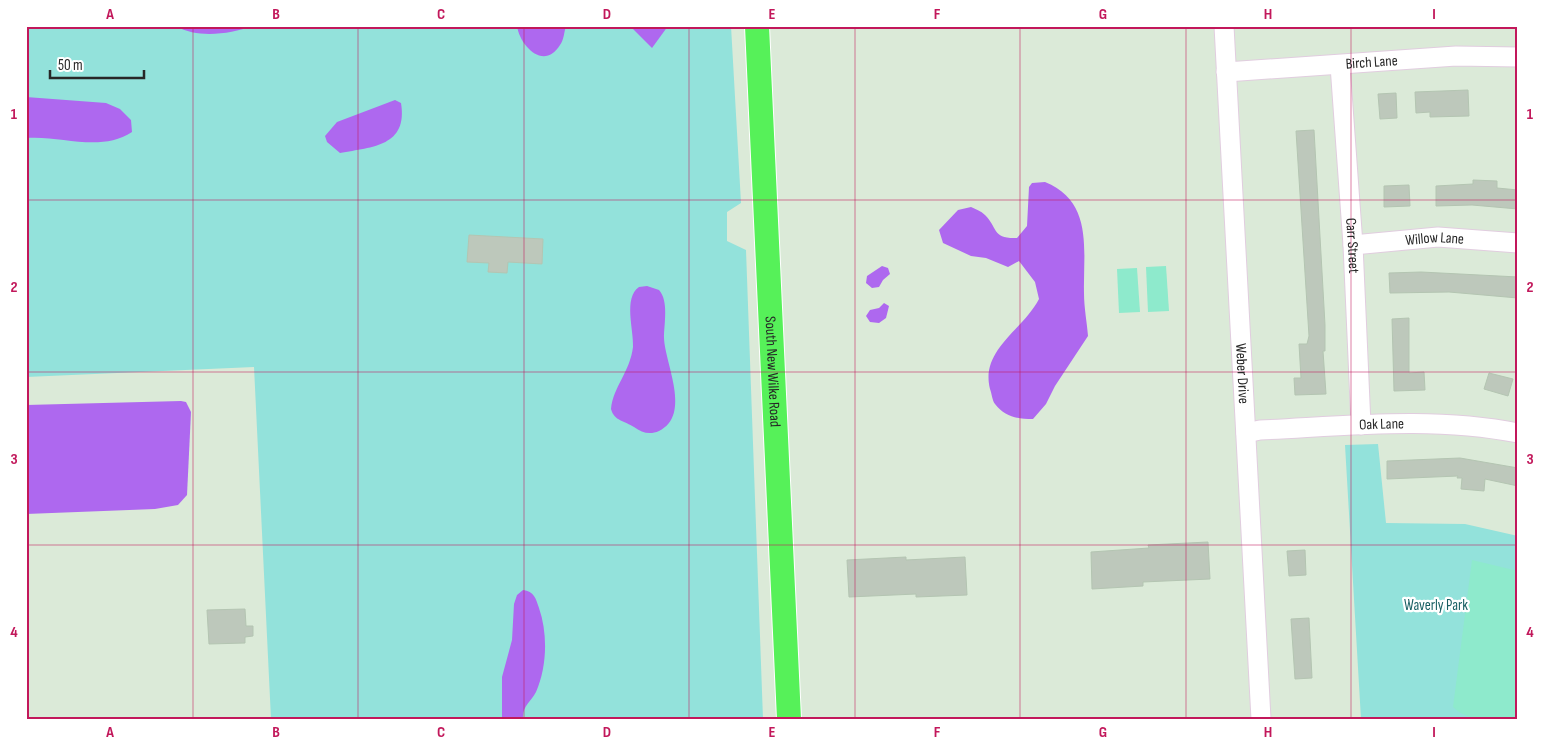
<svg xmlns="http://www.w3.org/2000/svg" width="1544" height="745" viewBox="0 0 1544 745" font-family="'Sofia Sans Condensed',sans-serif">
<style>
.green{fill:#93e2db}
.pitch{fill:#8eeacc}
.water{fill:#ae68ef}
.building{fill:#bdc8bb;stroke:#b4c5b2}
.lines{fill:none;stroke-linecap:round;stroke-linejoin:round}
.minor-casing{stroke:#e1cddf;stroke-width:21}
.major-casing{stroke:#fff;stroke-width:26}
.minor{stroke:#fff;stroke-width:19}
.major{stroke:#56f159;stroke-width:24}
.grid{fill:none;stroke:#c2185b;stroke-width:1;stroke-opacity:0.55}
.labels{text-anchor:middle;stroke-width:4.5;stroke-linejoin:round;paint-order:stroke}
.street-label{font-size:15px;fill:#272727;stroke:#fff}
.park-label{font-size:15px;fill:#185f63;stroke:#fff}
.neatline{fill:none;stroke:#c2185b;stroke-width:2}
.grid-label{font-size:16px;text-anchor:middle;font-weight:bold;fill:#c2185b}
</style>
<rect width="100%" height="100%" fill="#dbead8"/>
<g class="green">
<polygon points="26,26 731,26 741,203 727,212 727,241 746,250 763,719 271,719 254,367 26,377"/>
<polygon points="1378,444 1386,523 1465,524 1518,536 1518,719 1361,719 1345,445"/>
</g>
<g class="pitch">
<polygon points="1166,266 1169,311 1148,312 1146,267"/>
<polygon points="1137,268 1140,312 1119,313 1117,269"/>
<path d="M1472 560 1518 571V719C1497 719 1468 723 1453 707Z"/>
</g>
<g class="water">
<path d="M176 26H252C230 34 198 39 176 26Z"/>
<path d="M517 26H566C564 32 564 40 560 45 544 71 520 46 517 26Z"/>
<polygon points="630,26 668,26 652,48"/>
<path d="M26 97 106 103 120 109 131 120 132 132C100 153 61 135 26 138Z"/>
<path d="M395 100 401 103C408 146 373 147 340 153L327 142 325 136 337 122Z"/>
<path d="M1045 182C1094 202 1083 251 1084 293 1084 308 1087 322 1088 336L1055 386 1046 404 1033 419C1017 419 1005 417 995 404 992 400 992 394 990 389 980 350 1023 330 1039 299L1035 282 1019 261 1008 267 986 258 971 256 943 243 939 230 958 210 971 207C975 209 981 211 985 215 998 228 992 239 1017 238L1027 226 1029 187 1032 183Z"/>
<polygon points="882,266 888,268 890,274 883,280 879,287 872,288 866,283 867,276"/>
<path d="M647 286 659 290C669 301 664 324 664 338 665 364 692 415 659 431 650 435 642 433 634 427 625 421 614 421 611 409 613 387 630 372 633 347 634 330 623 298 639 287Z"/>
<polygon points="884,303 889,306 886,318 879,323 870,322 866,316 870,310 879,308"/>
<polygon points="181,401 186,402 191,412 187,495 178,505 155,509 26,514 26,405"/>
<path d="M523 590C534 591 536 599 539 608 548 634 547 667 536 692 531 702 522 706 523 719H502V677L512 640 514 604 517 595Z"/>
</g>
<g class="building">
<polygon points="1468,90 1469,116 1430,117 1430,112 1416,113 1415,92"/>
<polygon points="1396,93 1397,118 1380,119 1378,94"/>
<polygon points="1314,130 1325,325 1325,351 1323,351 1326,394 1295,395 1294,378 1301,378 1299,344 1307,344 1309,336 1296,131"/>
<polygon points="1473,180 1497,181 1497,188 1518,190 1518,209 1472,205 1436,206 1436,186 1473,184"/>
<polygon points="1409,185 1410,206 1384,207 1384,186"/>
<polygon points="469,235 543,239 542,264 508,262 507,273 488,272 489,263 467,262"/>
<polygon points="1421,272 1518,277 1518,298 1449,292 1390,293 1389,273"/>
<polygon points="1409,318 1409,373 1424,372 1425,390 1394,391 1392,319"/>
<polygon points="1489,373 1513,379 1508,396 1484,389"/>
<polygon points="1460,458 1518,468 1518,486 1485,479 1484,491 1461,489 1462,478 1457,478 1458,476 1387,479 1387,461"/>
<polygon points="1208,542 1210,579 1143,582 1143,586 1092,589 1091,552 1149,548 1148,545"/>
<polygon points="1305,550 1306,575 1289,576 1287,551"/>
<polygon points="906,557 906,560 965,557 967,595 916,597 916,594 849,597 847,560"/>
<polygon points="245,609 246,626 253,626 253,636 245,637 245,643 209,644 207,610"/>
<polygon points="1309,618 1312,678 1295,679 1291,619"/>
</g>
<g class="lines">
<g class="minor-casing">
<g id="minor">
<path id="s1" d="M1224 26 1261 719"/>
<path id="s2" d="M1340 65 1353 245 1361 425"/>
<path id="s3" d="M1226 72 1456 56 1518 57"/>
<path id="s4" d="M1353 245 1438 237 1518 243"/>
<path id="s5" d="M1246 433 1260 430C1346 426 1433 416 1518 433"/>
</g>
</g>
<g class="major-casing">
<g id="major">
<path id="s6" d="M757 26 789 719"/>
</g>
</g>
<use href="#minor" class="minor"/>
<use href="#major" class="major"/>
</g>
<path class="grid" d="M193 26V719M358 26V719M524 26V719M689 26V719M855 26V719M1020 26V719M1186 26V719M1351 26V719M26 200H1518M26 372H1518M26 545H1518"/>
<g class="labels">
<g class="street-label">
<text dy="5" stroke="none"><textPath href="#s3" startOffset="146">Birch Lane</textPath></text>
<text dy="5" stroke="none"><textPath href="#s4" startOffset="82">Willow Lane</textPath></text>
<text dy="5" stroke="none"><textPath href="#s2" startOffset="181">Carr Street</textPath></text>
<text dy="5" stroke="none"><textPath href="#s6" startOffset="346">South New Wilke Road</textPath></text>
<text dy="5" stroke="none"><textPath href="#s1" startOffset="348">Weber Drive</textPath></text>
<text dy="5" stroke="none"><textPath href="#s5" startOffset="136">Oak Lane</textPath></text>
</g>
<g class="park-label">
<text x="1436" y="610">Waverly Park</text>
</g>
</g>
<rect width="1544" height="745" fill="none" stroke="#ffffff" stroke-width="55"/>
<path d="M50 70v8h94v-8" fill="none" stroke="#272727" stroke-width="2.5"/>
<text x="58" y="70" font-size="15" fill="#272727" stroke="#ffffff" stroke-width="4" paint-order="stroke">50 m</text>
<rect x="28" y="28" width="1488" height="690" class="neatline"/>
<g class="grid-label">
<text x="110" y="19">A</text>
<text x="276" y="19">B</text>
<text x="441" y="19">C</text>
<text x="607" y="19">D</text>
<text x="772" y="19">E</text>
<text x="937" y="19">F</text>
<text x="1103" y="19">G</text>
<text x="1268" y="19">H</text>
<text x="1434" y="19">I</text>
<text x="14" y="119">1</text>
<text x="1530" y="119">1</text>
<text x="14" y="292">2</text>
<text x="1530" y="292">2</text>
<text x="14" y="464">3</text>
<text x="1530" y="464">3</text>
<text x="14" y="637">4</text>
<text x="1530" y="637">4</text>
<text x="110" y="737">A</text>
<text x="276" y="737">B</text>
<text x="441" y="737">C</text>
<text x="607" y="737">D</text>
<text x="772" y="737">E</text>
<text x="937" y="737">F</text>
<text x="1103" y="737">G</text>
<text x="1268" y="737">H</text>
<text x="1434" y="737">I</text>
</g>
</svg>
